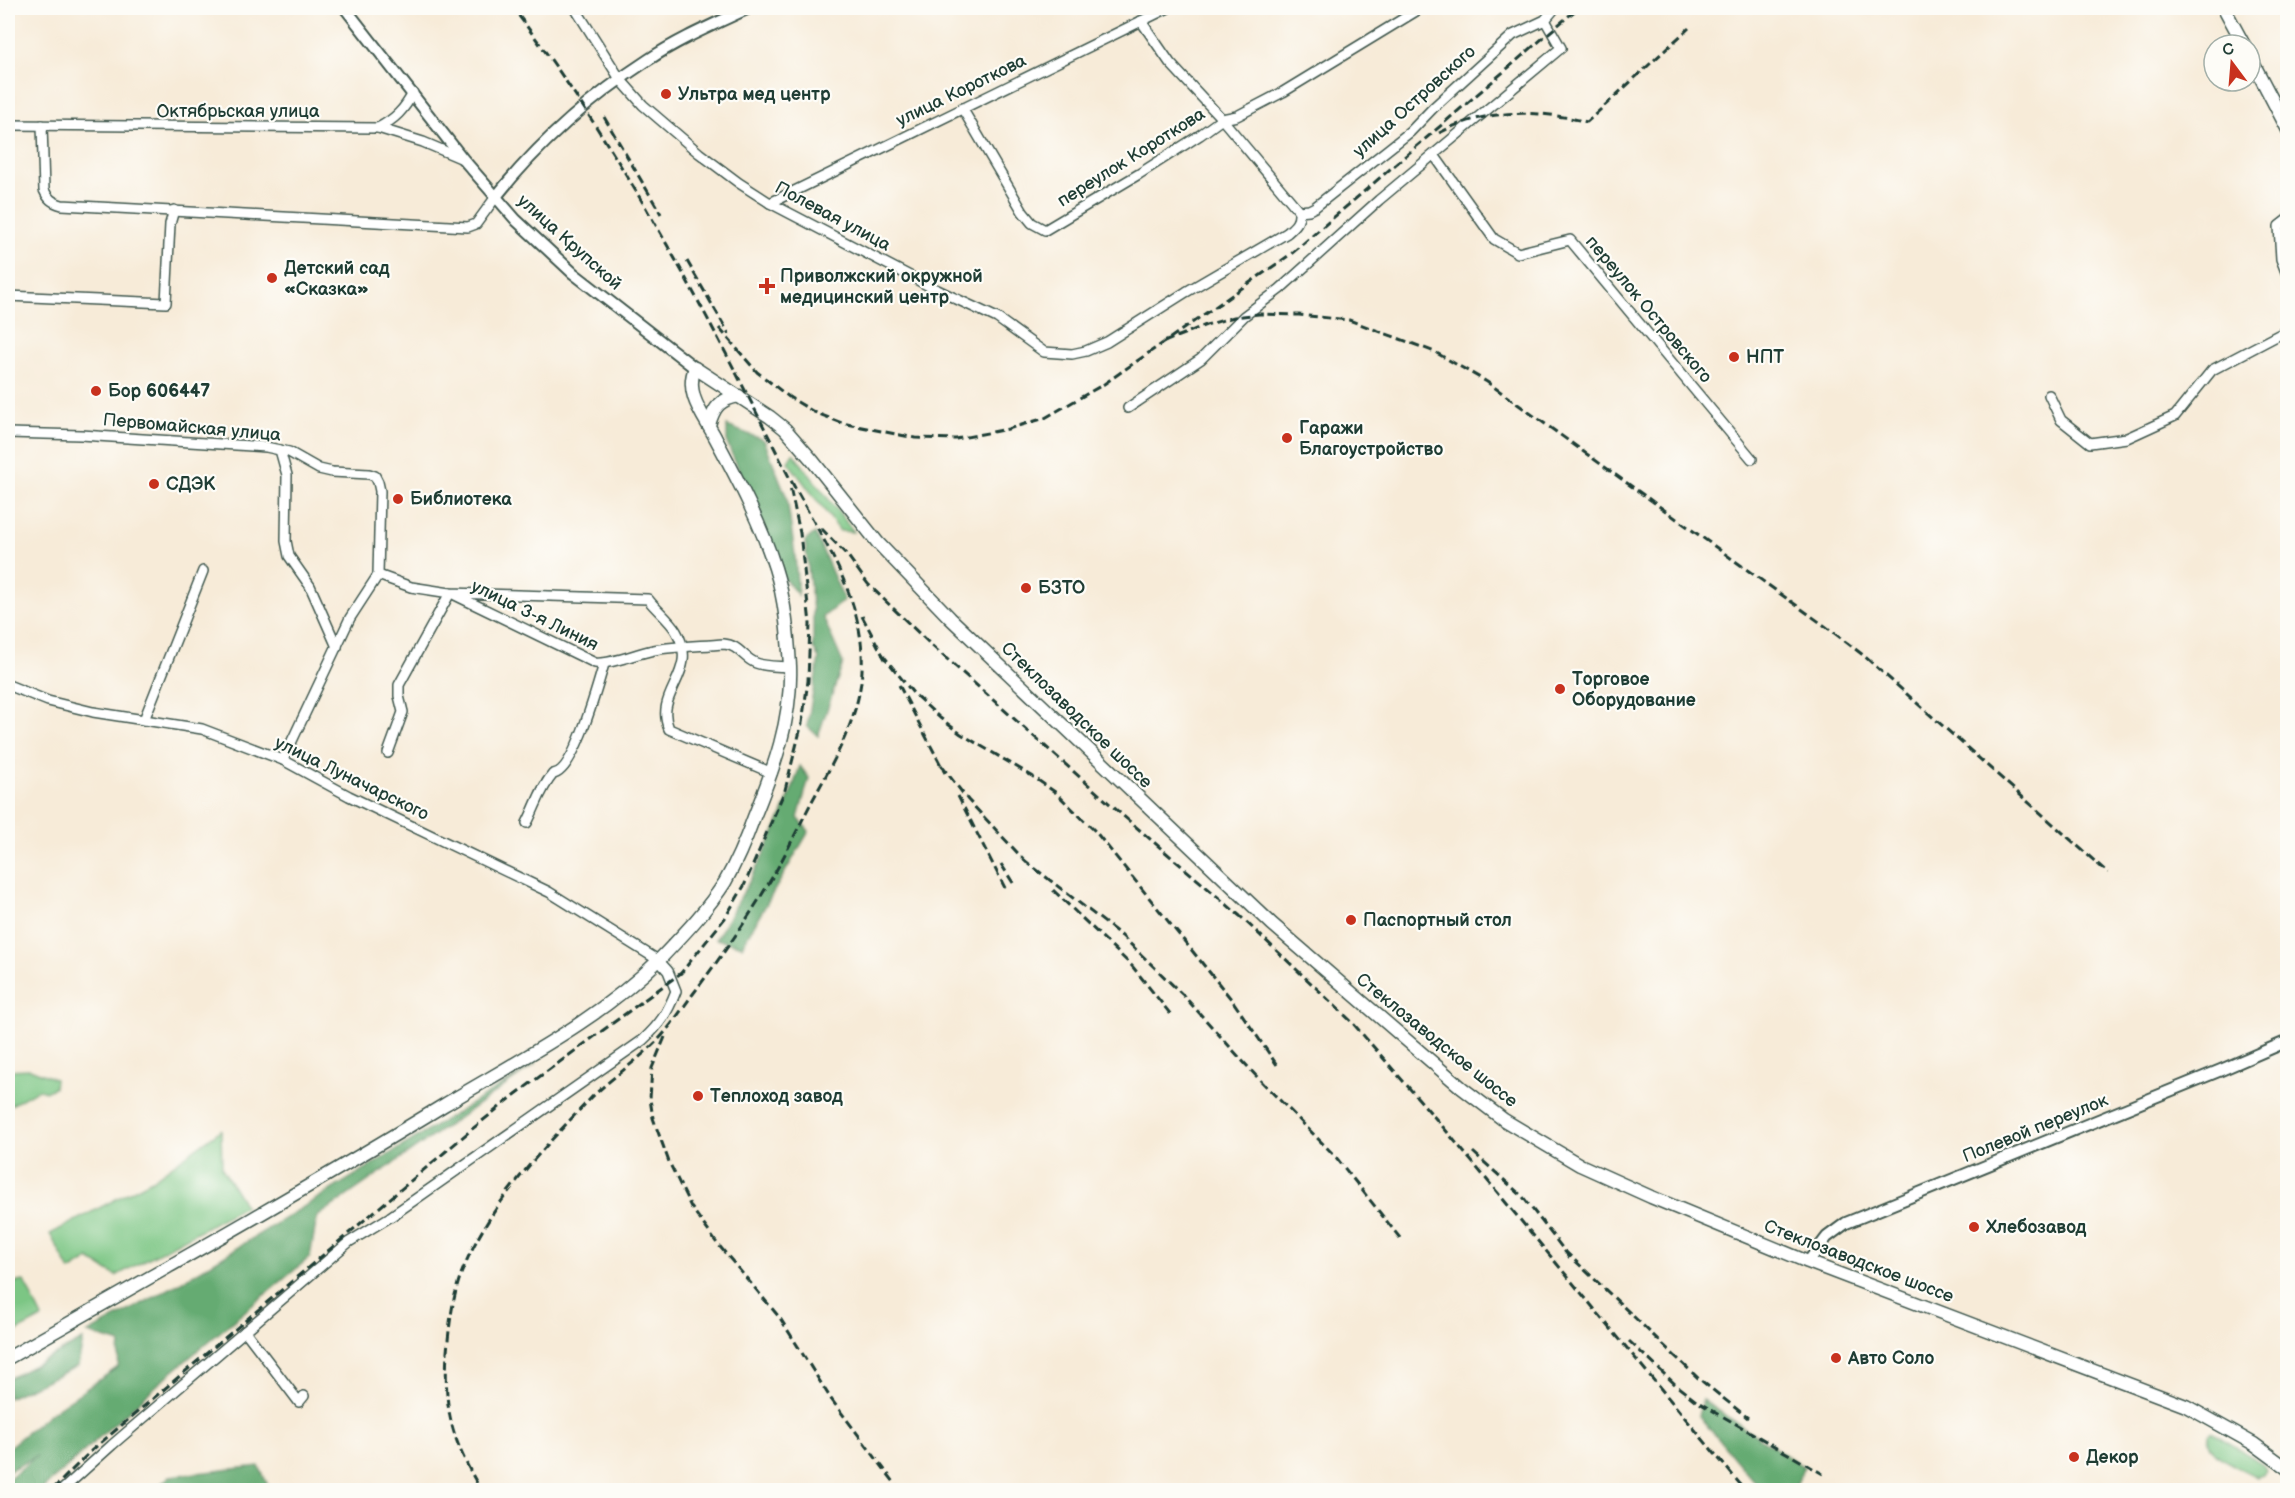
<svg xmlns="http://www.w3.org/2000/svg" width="2295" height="1498" viewBox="0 0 2295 1498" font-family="'Balsamiq Sans',sans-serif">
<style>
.green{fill:#7cc684;stroke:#4e825c;stroke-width:1.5}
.forest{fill:#65ab72;stroke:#427453;stroke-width:1.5}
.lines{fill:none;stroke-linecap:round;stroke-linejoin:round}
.minor-casing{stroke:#3f574d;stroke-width:12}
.tertiary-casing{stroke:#3f574d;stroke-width:14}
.secondary-casing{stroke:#3f574d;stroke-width:15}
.minor{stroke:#fff;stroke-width:9}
.tertiary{stroke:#fff;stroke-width:10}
.secondary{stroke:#fff;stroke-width:12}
.rail{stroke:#1f3d34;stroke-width:3;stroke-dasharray:9 4.5;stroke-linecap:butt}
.poi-dot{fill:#c8321e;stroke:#fdfcf7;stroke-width:2}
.labels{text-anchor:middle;stroke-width:4.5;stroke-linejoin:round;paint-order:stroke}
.street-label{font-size:18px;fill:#1f3d34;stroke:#fdfcf7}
.poi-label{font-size:18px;font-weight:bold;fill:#1f3d34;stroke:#fdfcf7;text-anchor:start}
</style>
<rect width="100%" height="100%" fill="#fdfcf7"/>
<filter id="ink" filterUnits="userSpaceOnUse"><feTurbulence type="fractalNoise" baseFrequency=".0167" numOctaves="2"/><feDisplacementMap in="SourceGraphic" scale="12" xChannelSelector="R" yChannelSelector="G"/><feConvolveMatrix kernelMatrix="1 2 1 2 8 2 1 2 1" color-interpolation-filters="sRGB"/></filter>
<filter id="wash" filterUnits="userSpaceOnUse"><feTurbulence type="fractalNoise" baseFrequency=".008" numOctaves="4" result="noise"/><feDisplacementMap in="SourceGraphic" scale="24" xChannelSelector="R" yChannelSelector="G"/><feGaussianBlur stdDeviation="1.35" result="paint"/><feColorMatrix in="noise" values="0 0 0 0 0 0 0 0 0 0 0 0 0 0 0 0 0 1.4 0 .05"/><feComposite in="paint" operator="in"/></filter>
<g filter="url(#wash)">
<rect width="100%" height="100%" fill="#f7ebd8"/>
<g class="green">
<polygon points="793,453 854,532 840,531 788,462"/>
<polygon points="30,1069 55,1079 54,1088 45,1092 39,1089 8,1107 8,1070"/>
<polygon points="221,1130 222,1168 245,1206 116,1276 89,1259 70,1271 50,1234 152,1180"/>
<polygon points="24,1281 42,1318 8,1336 8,1283"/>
<path d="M2212 1432 2263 1464 2266 1470 2263 1475 2257 1477C2242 1468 2204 1457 2209 1434Z"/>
</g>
<g class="forest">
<polygon points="727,426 764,440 787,498 795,555 798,595 782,576 779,561 727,443"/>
<polygon points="815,533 844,600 823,617 843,663 818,736 807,726 819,658 813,648 813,611 805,541"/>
<path d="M800 766 809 778 798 818 809 831 742 946 716 939C749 884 781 827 800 766Z"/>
<polygon points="536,1064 317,1217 310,1257 165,1378 41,1490 8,1490 8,1479 37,1456 8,1471 8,1448 49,1414 118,1367 120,1343 88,1333 178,1284"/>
<polygon points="83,1340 78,1366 8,1398 8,1379"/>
<polygon points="1702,1400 1804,1467 1794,1490 1761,1490 1699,1416"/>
<polygon points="259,1466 270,1490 154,1490 170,1476"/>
</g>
</g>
<g filter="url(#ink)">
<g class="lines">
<g class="minor-casing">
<g id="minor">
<path d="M575 8 620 79 643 105 699 153 739 183 770 203 929 286 997 318 1044 352 1072 354 1086 351 1107 342 1186 292 1287 233C1295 226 1300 222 1299 211"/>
<polyline points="1141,21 1170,63 1222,119 1299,211"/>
<polyline points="962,108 1023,212 1032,223 1045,230 1139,174 1200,135 1222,119 1237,116 1283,92 1421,8"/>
<polyline points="8,125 378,128 423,142 463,159"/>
<path d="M42 125 44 190C48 199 52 202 62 205L468 227 476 224 495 198"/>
<path d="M378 128C395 119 404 110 413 93"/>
<polyline points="1434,155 1494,239 1518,253 1570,240 1752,459"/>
<polyline points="770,203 1168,8"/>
<polyline points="1299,211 1309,210 1315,207 1410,132 1434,107 1513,35 1545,20 1555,8"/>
<polyline points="2288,219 2279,226 2281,259 2288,277"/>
<polyline points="8,296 166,303 170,224 174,210"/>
<polyline points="2049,395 2061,420 2090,443 2127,438 2175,416 2212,370 2288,330"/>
<polyline points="1128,408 1201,359 1244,316 1280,289 1379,200 1561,48 1545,20"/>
<polyline points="8,433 81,435 266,447 289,452 319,469 332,472 369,474 375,476 378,482 380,491 378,575 350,618 283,760"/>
<polyline points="280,450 287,475 286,541 289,556 310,586 337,647"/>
<path d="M378 575 411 587 450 593 648 599C656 610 669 619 676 631 701 673 653 692 669 729L772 773"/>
<path d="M455 595 595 663C610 665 637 653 654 650 677 646 701 646 724 644 739 645 743 658 756 663 766 667 779 666 790 667"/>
<path d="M8 685 48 701 93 712 202 729 283 760 349 796 549 892 658 960 668 971 676 991C667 1014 660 1024 643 1040L390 1217 349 1242 112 1445 62 1490"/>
<polyline points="144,720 203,571"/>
<polyline points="388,753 403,712 399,696 399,685 450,593"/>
<path d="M527 823C536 806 540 789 553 774 574 773 598 684 604 664"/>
<polyline points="245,1331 299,1402 304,1396"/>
</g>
</g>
<g class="tertiary-casing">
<g id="tertiary">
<polyline points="345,8 463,159 516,220 573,273 695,368"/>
<path d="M495 198C537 145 591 97 648 60 679 39 715 24 749 8"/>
<polyline points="1808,1262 1827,1237 1846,1223 2221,1070 2288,1041"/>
</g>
</g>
<g class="secondary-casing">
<g id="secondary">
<polyline points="2224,8 2244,45"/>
<polyline points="2250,57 2288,130"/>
<path d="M709 425C714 407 720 399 739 396"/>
<path d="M8 1358C154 1275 300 1193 444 1105 519 1060 599 1020 661 958 683 935 708 909 725 882 737 861 746 839 754 817 774 768 792 720 790 666 788 634 785 599 775 568 761 524 738 480 716 439 704 416 684 394 695 368L770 417 785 429 812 460 878 543 950 618 1272 924 1462 1088 1504 1120 1580 1165 1651 1197 1808 1262 2186 1406 2254 1444 2288 1469"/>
</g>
</g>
<use href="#minor" class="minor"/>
<use href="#tertiary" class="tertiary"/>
<use href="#secondary" class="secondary"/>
<g class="rail">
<polyline points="604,117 661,214"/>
<path d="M1439 133C1485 109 1537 109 1587 122L1689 28"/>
<polyline points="687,261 729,334"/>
<polyline points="719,328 757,372 789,397 814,412 842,423 915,438 956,439 1008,429 1045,418 1104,384 1291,254 1578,8"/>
<polyline points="1164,342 1206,325 1234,317 1259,314 1299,315 1349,320 1435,352 1487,382 1825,626 1863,655 2108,873"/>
<polyline points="821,528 848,556 868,584 929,643 1128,820 1240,916 1351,1021 1443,1127 1745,1490"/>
<polyline points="862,616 886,661"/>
<polyline points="882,654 913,693 940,718 961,734 1032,776 1055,792 1095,831 1232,1000 1277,1065"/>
<polyline points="899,685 945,773"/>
<polyline points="941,765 968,800 1028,864"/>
<polyline points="958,796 1006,890"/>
<polyline points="1024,860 1122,936 1183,995 1258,1078 1335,1156 1400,1238"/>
<polyline points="1001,864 1015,886"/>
<polyline points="1053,890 1132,966 1172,1016"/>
<polyline points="665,1037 652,1068 650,1099 653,1118 669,1162 691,1207 716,1242 780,1318 831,1399 900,1490"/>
<polyline points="1473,1152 1523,1197 1570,1258"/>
<polyline points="1565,1251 1698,1378 1748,1418"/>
<polyline points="1629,1341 1677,1386 1696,1401 1823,1474"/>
<path d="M477 1483C450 1436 444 1406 447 1352 449 1327 452 1301 460 1277 485 1209 542 1149 591 1098 611 1078 636 1062 656 1042 670 1028 681 1010 693 994 720 958 747 921 770 881 785 856 797 830 810 805 832 764 860 718 862 670 866 594 815 530 783 465 703 306 621 149 513 8"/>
<polyline points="52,1490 91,1451 471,1130 516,1094 681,973 725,918 744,886 785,790 802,723 808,681 810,624 800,533 790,487"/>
</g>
</g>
</g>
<g class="poi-dot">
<circle cx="666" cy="94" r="6"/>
<circle cx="272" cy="278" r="6"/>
<path d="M764 277h6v6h6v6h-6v6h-6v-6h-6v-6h6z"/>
<circle cx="1734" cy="357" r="6"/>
<circle cx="96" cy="391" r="6"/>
<circle cx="1287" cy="438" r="6"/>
<circle cx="154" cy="484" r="6"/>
<circle cx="398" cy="499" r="6"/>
<circle cx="1026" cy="588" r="6"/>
<circle cx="1560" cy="689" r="6"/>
<circle cx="1351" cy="920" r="6"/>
<circle cx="698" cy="1096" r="6"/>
<circle cx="1974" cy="1227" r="6"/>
<circle cx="1836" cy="1358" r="6"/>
<circle cx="2074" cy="1457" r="6"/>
</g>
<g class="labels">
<g class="street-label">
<text transform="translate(961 90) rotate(-26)" y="6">улица Короткова</text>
<text transform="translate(1414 101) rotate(-42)" y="6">улица Островского</text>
<text x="238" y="117">Октябрьская улица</text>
<text transform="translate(1131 157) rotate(-32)" y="6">переулок Короткова</text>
<text transform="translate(833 216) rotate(28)" y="6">Полевая улица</text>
<text transform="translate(570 242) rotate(42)" y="6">улица Крупской</text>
<text transform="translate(1649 309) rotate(50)" y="6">переулок Островского</text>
<text transform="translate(192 427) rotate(5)" y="6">Первомайская улица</text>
<text transform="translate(535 615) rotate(26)" y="6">улица 3-я Линия</text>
<text transform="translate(1077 715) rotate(44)" y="6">Стеклозаводское шоссе</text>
<text transform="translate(352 778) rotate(26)" y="6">улица Луначарского</text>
<text transform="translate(1437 1040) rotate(39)" y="6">Стеклозаводское шоссе</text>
<text transform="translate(2035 1128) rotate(-22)" y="6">Полевой переулок</text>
<text transform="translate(1859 1261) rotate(21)" y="6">Стеклозаводское шоссе</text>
</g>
<g class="poi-label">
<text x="678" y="100">Ультра мед центр</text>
<text x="284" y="274">Детский сад<tspan x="284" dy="21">«Сказка»</tspan></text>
<text x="780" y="282">Приволжский окружной<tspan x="780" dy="21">медицинский центр</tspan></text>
<text x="1746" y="363">НПТ</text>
<text x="108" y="397">Бор 606447</text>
<text x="1299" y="434">Гаражи<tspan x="1299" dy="21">Благоустройство</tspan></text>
<text x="166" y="490">СДЭК</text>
<text x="410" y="505">Библиотека</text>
<text x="1038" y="594">БЗТО</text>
<text x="1572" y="685">Торговое<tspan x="1572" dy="21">Оборудование</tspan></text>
<text x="1363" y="926">Паспортный стол</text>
<text x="710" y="1102">Теплоход завод</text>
<text x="1986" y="1233">Хлебозавод</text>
<text x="1848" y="1364">Авто Соло</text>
<text x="2086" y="1463">Декор</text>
</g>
</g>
<rect width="2295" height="1498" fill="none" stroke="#fdfcf7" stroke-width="30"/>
<g transform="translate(2232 63) rotate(344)"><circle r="28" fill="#fdfcf7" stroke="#a4b0a9" stroke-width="1.5"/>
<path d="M0-4.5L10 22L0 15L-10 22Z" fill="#c8321e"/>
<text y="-9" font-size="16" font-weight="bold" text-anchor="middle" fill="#1f3d34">С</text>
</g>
</svg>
